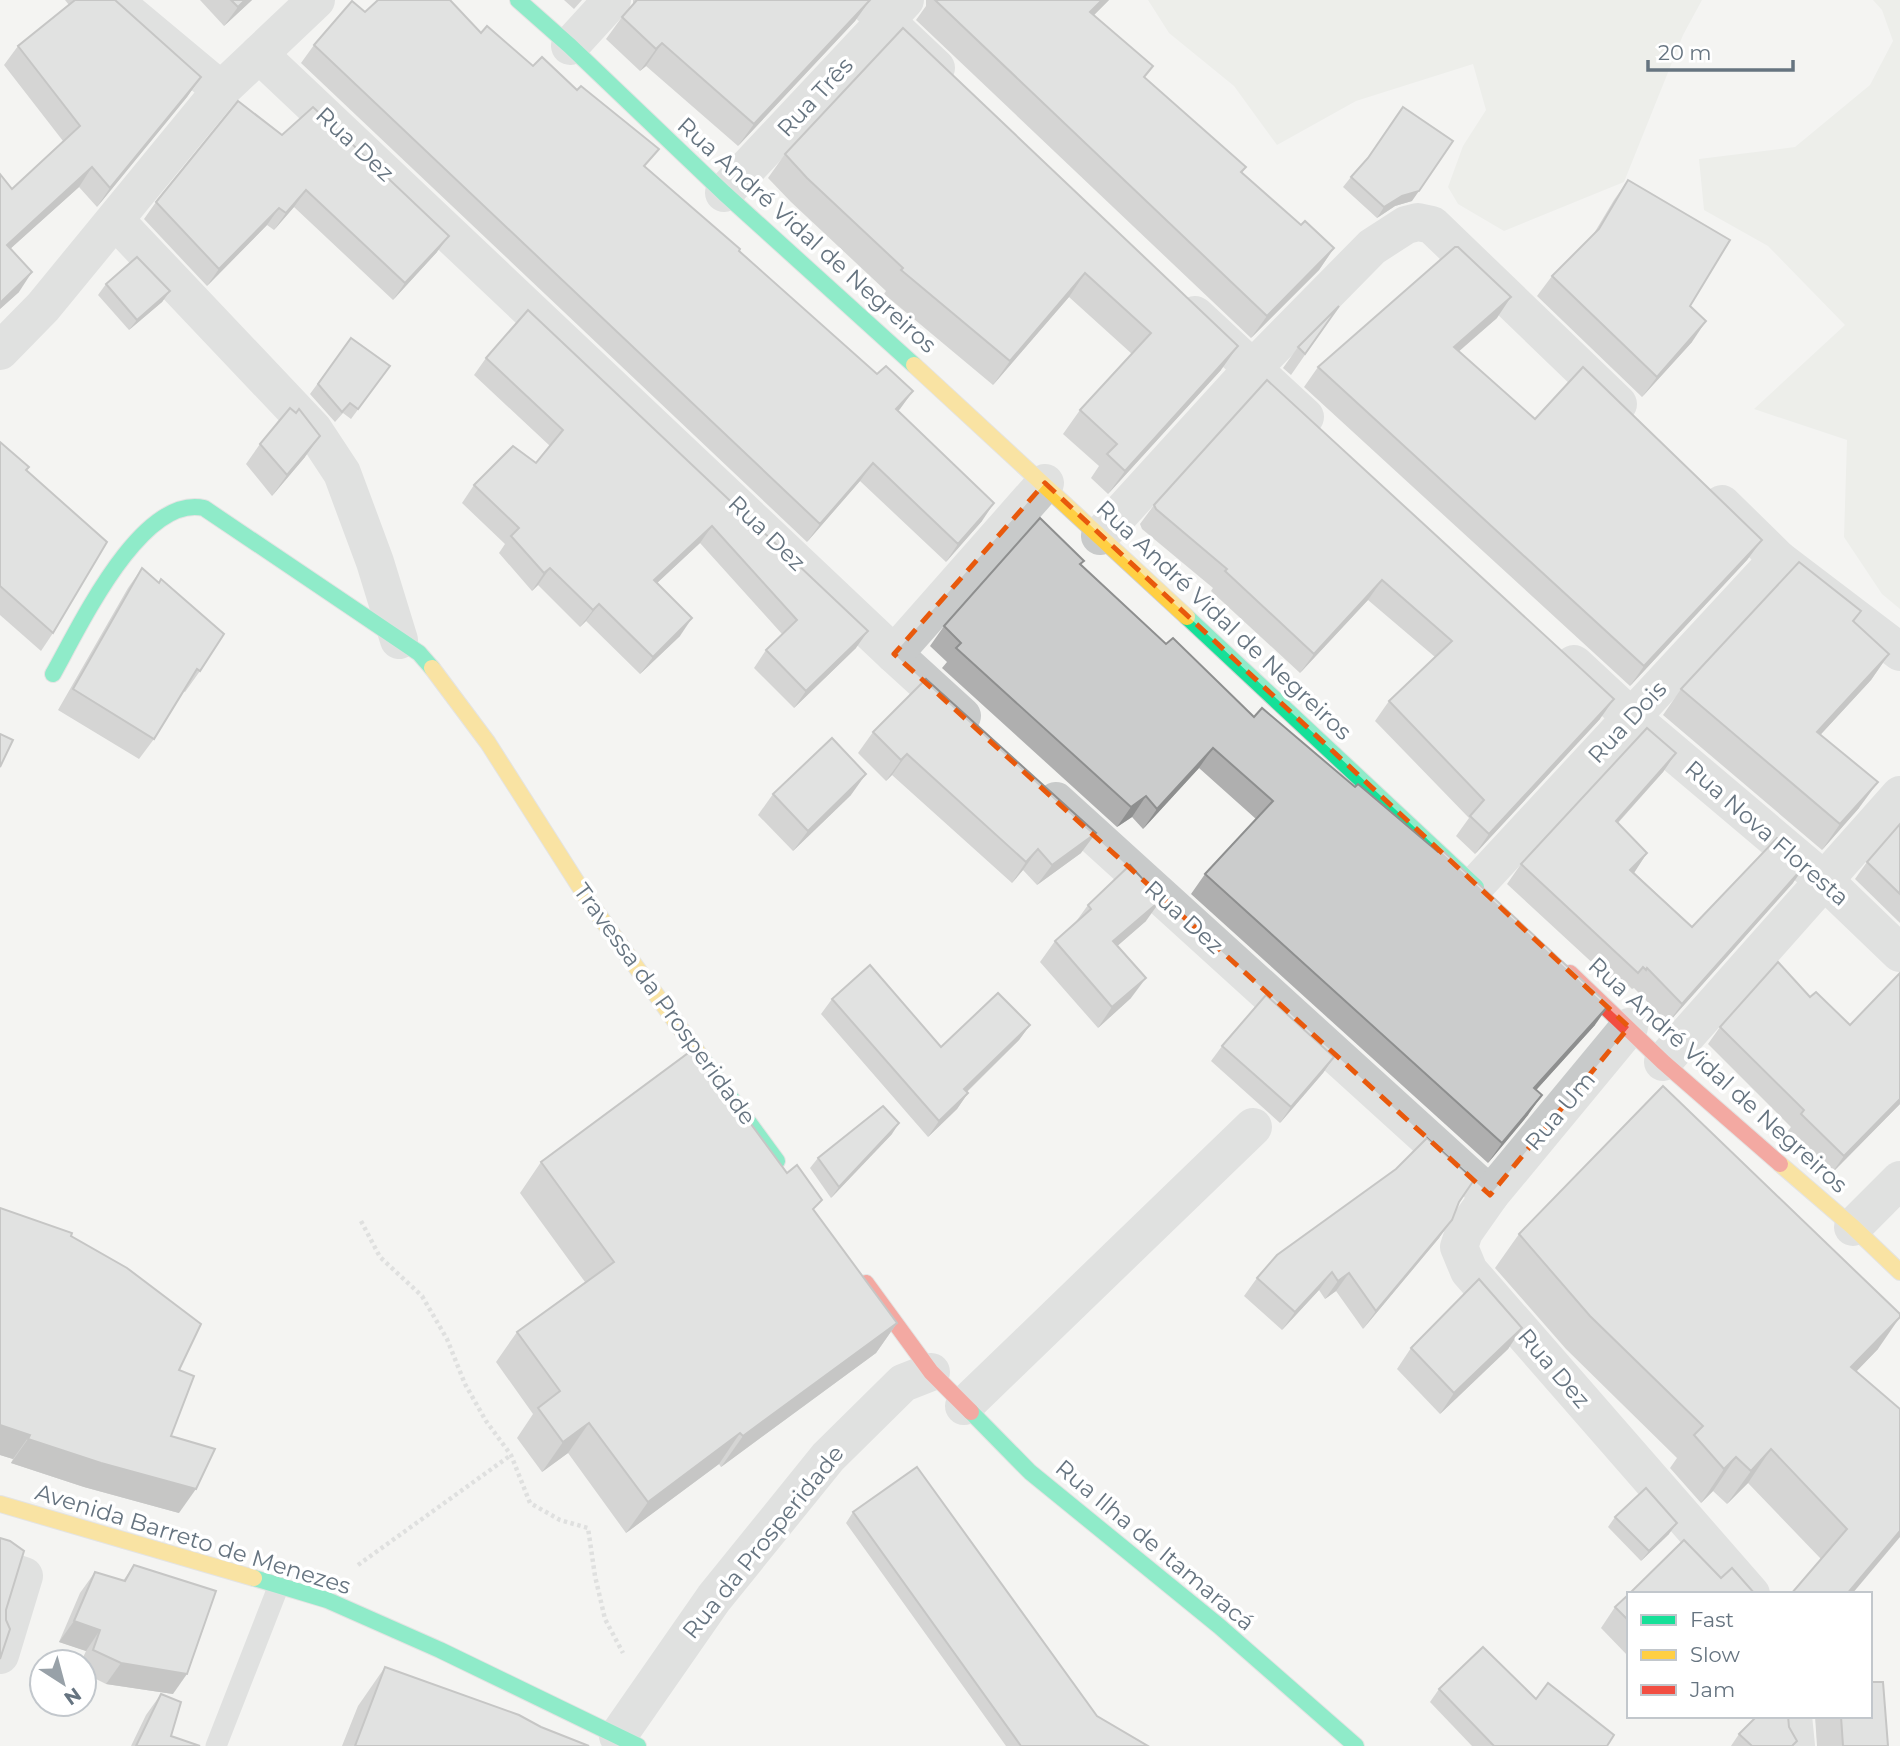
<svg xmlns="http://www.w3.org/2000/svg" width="1900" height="1746" viewBox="0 0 1900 1746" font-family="Montserrat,sans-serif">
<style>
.green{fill:#e4e6e1}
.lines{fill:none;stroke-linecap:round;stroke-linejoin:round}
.fast-casing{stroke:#d0d0d0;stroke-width:18}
.slow-casing{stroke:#d0d0d0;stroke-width:18}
.jam-casing{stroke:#d0d0d0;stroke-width:18}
.path{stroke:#c6c7c8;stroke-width:4.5;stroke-dasharray:3.5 3.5;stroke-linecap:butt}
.lane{stroke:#c8caca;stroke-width:21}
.street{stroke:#c8caca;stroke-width:38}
.fast{stroke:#16e098;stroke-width:16}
.slow{stroke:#ffcf43;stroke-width:16}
.jam{stroke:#f24e42;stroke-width:16}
.wall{fill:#afafaf}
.shaded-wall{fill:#8e8f8f}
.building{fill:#cbcccc;stroke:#8e8f8f;stroke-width:2}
.marked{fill:none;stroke:#e8590c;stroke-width:5;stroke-dasharray:14 9;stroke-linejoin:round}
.labels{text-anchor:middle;stroke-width:7;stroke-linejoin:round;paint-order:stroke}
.street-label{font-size:23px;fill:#667480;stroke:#fff}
</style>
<rect width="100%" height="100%" fill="#f4f4f2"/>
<g class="green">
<polygon points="1148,0 1702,0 1683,35 1624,182 1504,231 1458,204 1448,187 1463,146 1486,110 1473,64 1356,101 1277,145 1234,86 1169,33"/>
<polygon points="1873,0 1900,0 1900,609 1882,594 1844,537 1847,440 1754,409 1845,325 1768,246 1704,210 1699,159 1795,147 1870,85 1893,41 1882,10"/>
</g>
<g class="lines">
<g class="fast-casing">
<g id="fast">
<polyline points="518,0 570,46 724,193 914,365"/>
<polyline points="1187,617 1476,887"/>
<path d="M53 674C79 628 141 494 204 508L419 653 432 668"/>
<polyline points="701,1057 777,1161"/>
<polyline points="971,1412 1030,1472 1219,1626 1356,1746"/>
<polyline points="254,1578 327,1600 440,1650 638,1746"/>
</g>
</g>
<g class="slow-casing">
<g id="slow">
<polyline points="914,365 1187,617"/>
<polyline points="432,668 488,743 590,903 701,1057"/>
<polyline points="1780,1164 1853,1227 1900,1272"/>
<polyline points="0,1504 254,1578"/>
</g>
</g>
<g class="jam-casing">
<g id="jam">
<polyline points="1570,973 1663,1062 1780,1164"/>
<polyline points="866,1283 931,1372 971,1412"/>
</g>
</g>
<g class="path">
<polyline points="361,1221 380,1257 422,1296 447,1339 465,1384 486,1421 511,1455 530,1503 560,1520 588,1528 595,1576 605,1619 623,1653"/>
<polyline points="358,1565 511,1455"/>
</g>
<polyline class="lane" points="216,1746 279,1585"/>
<g class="street">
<polyline points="113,0 221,90"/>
<polyline points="864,0 936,68"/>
<polyline points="570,46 612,0"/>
<polyline points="259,54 894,654 962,716"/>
<polyline points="724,193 905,0"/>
<polyline points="115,220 313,429 342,473 375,562 399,640"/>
<polyline points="1195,315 1305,417"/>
<polyline points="0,351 43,307 221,90 316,0"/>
<polyline points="1722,504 1778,559 1900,652"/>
<polyline points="1100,536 1252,369 1372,247 1406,225 1418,222 1432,225 1618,404"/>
<polyline points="894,654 1045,483"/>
<polyline points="1574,664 1631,717 1825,881 1900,953"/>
<polyline points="1056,801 1490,1195"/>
<polyline points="1475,886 1778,559"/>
<polyline points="1629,1027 1490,1195 1464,1232 1459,1247 1469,1271 1751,1594"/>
<polyline points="1663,1062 1900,795"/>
<polyline points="1853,1227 1900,1180"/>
<polyline points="964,1406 1253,1127"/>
<polyline points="0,1568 24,1576 0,1655"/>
<polyline points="1793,1716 1796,1746"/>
<polyline points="618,1736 714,1598 828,1457 903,1383 931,1372"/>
</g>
<use href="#fast" class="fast"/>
<use href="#slow" class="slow"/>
<use href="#jam" class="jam"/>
</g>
<g class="wall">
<polygon points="65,0 115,0 201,77 187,97 97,207 79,187 10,249 19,292 0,309 12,189 63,141 4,65 18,46 69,5"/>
<polygon points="200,0 252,0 224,26"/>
<polygon points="564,0 582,0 574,9"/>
<polygon points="633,0 870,0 855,21 738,146 646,66 640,71 606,39 622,17 633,4"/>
<polygon points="926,0 1109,0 1094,15 1145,79 1246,167 1242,173 1301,225 1334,248 1319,270 1251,338 916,20 926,6"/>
<polygon points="365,12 481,33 646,167 877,374 913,391 898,411 982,521 946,562 860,481 807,542 301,63 314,45"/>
<polygon points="903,28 1221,370 1108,494 1091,478 1099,466 1063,434 1080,410 1132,354 1069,297 993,385 884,294 886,291 791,202 768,178 785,154"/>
<polygon points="238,101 437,252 393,300 294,207 274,230 267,225 207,286 144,219 156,202"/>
<polygon points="1351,177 1412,201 1395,206 1377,218 1343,187"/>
<polygon points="1628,180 1690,306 1692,342 1642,397 1537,296 1552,276 1593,235 1614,200"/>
<polygon points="106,284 170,291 162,302 129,330 98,295"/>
<polygon points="1339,306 1291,375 1283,368 1298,347"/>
<polygon points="528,310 856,648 794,708 754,668 766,650 782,634 700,543 657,583 680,636 640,674 586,621 580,627 538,585 532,591 499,553 505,544 462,503 474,485 536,463 550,446 474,375 486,358"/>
<polygon points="1497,318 1458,351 1535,419 1762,540 1747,560 1630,686 1304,387 1318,367"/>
<polygon points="351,338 390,366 351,419 343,413 335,422 310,394"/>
<polygon points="1267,380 1600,719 1475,854 1456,836 1469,818 1375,721 1389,701 1435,657 1368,600 1300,673 1211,591 1213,588 1142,529 1140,524 1154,505"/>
<polygon points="0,442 27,470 53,633 41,651 0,615"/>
<polygon points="260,444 305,457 272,496 246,464"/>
<polygon points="1084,561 1081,565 1166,644 1254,717 1595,1025 1536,1090 1528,1115 1488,1163 1191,894 1205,874 1256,819 1199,768 1143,829 1132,817 1117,827 942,668 947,662 930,646 944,626"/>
<polygon points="142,568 200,671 185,692 183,691 154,739 139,759 58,710 128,588"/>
<polygon points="1861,611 1854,622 1889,654 1871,680 1821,734 1859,808 1822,850 1663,715 1681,689"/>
<polygon points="873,732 1081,853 1037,885 1023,870 1012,883 892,775 886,781 858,753"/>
<polygon points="1676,753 1663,772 1618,823 1647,853 1634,872 1692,927 1793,883 1668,1023 1634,988 1632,989 1629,986 1624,992 1507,884 1521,864"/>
<polygon points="773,794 851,795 793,851 758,815"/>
<polygon points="1900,824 1900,923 1855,879 1867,862"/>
<polygon points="1088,905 1146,921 1117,946 1131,998 1098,1028 1040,962 1055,941 1075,923"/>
<polygon points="832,999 941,1047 1030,1025 1019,1040 967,1092 968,1093 957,1109 928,1137 821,1014"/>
<polygon points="1720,1027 1900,1104 1832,1173 1788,1131 1791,1127 1708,1044"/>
<polygon points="1222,1046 1334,1057 1323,1073 1280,1123 1211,1061"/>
<polygon points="892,1134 831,1198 810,1168 818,1158"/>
<polygon points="541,1162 814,1211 897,1323 876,1353 721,1467 719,1464 626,1533 568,1453 542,1472 517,1438 533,1414 496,1362 517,1332 585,1282 520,1193"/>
<polygon points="1459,1202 1439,1238 1363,1329 1336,1291 1325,1299 1319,1290 1282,1330 1244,1296 1257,1278"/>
<polygon points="0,1208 71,1236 179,1370 171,1436 179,1513 84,1487 11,1463 13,1459 0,1455"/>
<polygon points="1519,1234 1878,1349 1856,1371 1900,1537 1821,1559 1748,1483 1727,1504 1713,1491 1701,1503 1670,1468 1677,1458 1566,1349 1495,1268"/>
<polygon points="1522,1328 1508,1349 1440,1414 1397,1369 1411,1348"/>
<polygon points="853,1512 1097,1716 1148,1746 1006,1746 846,1523"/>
<polygon points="1615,1517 1669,1534 1641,1561 1608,1527"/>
<polygon points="134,1565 173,1694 106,1684 84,1673 84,1662 81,1662 86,1651 59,1642 80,1593 95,1572 123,1581"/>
<polygon points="1629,1594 1629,1657 1601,1628 1615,1607"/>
<polygon points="385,1667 541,1727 589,1746 342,1746 358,1706"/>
<polygon points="1439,1689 1536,1699 1607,1746 1472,1746 1430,1702"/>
<polygon points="161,1694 171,1736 200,1746 131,1746 146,1715"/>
<polygon points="1815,1716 1870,1716 1888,1746 1817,1746"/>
<polygon points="1789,1727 1797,1741 1793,1746 1731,1746 1739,1734"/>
</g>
<g class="shaded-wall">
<polygon points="245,0 252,0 224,26 238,7"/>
<polygon points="870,0 855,21 738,146 754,124"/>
<polygon points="1102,0 1109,0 1074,35 1090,12"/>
<polygon points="662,43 646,66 640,71 656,49"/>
<polygon points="201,77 187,97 97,207 110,188"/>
<polygon points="92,167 79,187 0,258 7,245"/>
<polygon points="306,190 294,207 274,230 286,213"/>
<polygon points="1419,191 1412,201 1395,206 1377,218 1384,207 1402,196"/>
<polygon points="279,208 267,225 207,286 219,269"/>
<polygon points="449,236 437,252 393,300 405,283"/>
<polygon points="1334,248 1319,270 1251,338 1267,316"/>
<polygon points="32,272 19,292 0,309 0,303"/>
<polygon points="1085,273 1069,297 993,385 1010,361"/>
<polygon points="170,291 162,302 129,330 137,320"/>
<polygon points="1511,297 1497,318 1440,368 1454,347"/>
<polygon points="1706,321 1692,342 1642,397 1657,377"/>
<polygon points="1238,346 1221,370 1108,494 1125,471"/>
<polygon points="913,391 900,409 883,427 896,409"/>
<polygon points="320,436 305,457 272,496 287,475"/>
<polygon points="873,463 860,481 807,542 820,524"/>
<polygon points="994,503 982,521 946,562 958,544"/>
<polygon points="712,526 700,543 642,597 654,580"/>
<polygon points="1762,540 1747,560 1630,686 1644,666"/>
<polygon points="550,568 538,585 532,591 544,573"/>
<polygon points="1382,580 1368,600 1300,673 1314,654"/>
<polygon points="599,604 586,621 580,627 593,610"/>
<polygon points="692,618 680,636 640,674 653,657"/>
<polygon points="868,631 856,648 794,708 806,691"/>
<polygon points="1889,654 1871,680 1799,758 1817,732"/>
<polygon points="1614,699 1600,719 1475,854 1489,834"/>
<polygon points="1213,748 1199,768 1143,829 1157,809"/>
<polygon points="1676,753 1663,772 1602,840 1616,821"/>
<polygon points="907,754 892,775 886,781 901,760"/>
<polygon points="866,774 851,795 793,851 808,831"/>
<polygon points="1878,782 1859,808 1822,850 1840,824"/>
<polygon points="1146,796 1132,817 1117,827 1131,807"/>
<polygon points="1096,833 1081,853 1037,885 1052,865"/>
<polygon points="1038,849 1023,870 1012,883 1026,862"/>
<polygon points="1647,853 1634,873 1630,870"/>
<polygon points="1807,863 1793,883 1668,1023 1682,1004"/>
<polygon points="1161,900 1146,921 1099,962 1113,941"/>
<polygon points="1146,978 1131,998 1098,1028 1112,1007"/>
<polygon points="1609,1005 1595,1025 1520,1108 1534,1088"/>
<polygon points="1030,1025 1019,1040 953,1105 964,1089"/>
<polygon points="1334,1057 1323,1073 1280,1123 1291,1107"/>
<polygon points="968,1093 957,1109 928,1137 939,1121"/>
<polygon points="1542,1095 1528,1115 1488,1163 1502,1143"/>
<polygon points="1900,1099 1900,1104 1832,1173 1844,1156"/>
<polygon points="899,1123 892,1134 831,1198 839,1187"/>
<polygon points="1452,1220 1439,1238 1363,1329 1376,1311"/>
<polygon points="1332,1272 1319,1290 1282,1330 1295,1312"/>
<polygon points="1349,1273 1336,1291 1325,1299 1338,1281"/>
<polygon points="1900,1317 1878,1349 1828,1401 1851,1367"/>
<polygon points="897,1323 876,1353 721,1467 743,1436"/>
<polygon points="1522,1328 1508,1349 1440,1414 1454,1393"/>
<polygon points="589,1423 568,1453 542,1472 563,1442"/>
<polygon points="0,1425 30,1435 13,1459 0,1455"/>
<polygon points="740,1433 719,1464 626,1533 648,1502"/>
<polygon points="28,1439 196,1489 179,1513 84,1487 11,1463"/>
<polygon points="1771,1449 1748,1483 1727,1504 1751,1471"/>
<polygon points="1736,1457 1713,1491 1701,1503 1724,1469"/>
<polygon points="1677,1523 1669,1534 1641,1561 1649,1551"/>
<polygon points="1900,1531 1900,1537 1852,1594 1847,1594"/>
<polygon points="74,1621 100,1630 86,1651 59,1642"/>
<polygon points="121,1663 187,1674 173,1694 106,1684"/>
</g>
<g class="building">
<polygon points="75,0 115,0 201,77 110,188 92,167 7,245 32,272 0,303 0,174 12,189 80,126 18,46"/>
<polygon points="231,0 245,0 238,7"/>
<polygon points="378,0 450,0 481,33 487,26 533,66 542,57 577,90 581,86 659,149 644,166 740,249 739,251 877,374 886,366 913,391 896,409 994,503 958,544 873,463 820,524 314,45 352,1 365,12"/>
<polygon points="637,0 870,0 754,124 662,43 656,49 622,17"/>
<polygon points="935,0 1102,0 1090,12 1153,66 1144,77 1246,167 1241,172 1301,225 1305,221 1334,248 1267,316"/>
<polygon points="903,28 1238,346 1125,471 1107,454 1117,444 1080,410 1151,333 1085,273 1010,361 901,270 903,268 807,178 785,154"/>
<polygon points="238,101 282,135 313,107 449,236 405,283 306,190 286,213 279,208 219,269 156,202"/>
<polygon points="1403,107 1453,141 1419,191 1402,196 1384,207 1351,177 1368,158"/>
<polygon points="1628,180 1730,240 1690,306 1706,321 1657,377 1552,276 1599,229"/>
<polygon points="1455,247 1458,247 1511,297 1454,347 1535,419 1583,367 1762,540 1644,666 1318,367"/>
<polygon points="137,257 170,291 137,320 106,284"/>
<polygon points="1339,306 1305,354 1298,347"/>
<polygon points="528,310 868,631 806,691 766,650 797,620 712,526 654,580 692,618 653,657 599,604 593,610 550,568 544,573 511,536 519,528 474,485 513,446 536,463 563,430 486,358"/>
<polygon points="351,338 390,366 358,409 350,403 342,412 318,384"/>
<polygon points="1267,380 1614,699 1489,834 1470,816 1484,800 1389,701 1452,641 1382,580 1314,654 1225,571 1227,569 1156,509 1154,505"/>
<polygon points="290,408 296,413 299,409 320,436 287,475 260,444"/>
<polygon points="0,442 29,467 26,470 107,542 53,633 0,586"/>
<polygon points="1040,518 1084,561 1080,564 1166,644 1173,638 1254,717 1262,708 1355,787 1358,784 1438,852 1441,849 1609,1005 1534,1088 1542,1095 1502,1143 1205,874 1273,801 1213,748 1157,809 1146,796 1131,807 956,648 961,643 944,626"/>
<polygon points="1799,562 1861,611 1853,621 1889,654 1817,732 1878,782 1840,824 1681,689"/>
<polygon points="142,568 159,583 161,579 224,634 200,671 197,669 154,739 73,689"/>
<polygon points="926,679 1096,833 1052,865 1038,849 1026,862 907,754 901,760 873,732"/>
<polygon points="1647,728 1676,753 1616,821 1647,853 1630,870 1692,927 1777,838 1807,863 1682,1004 1647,968 1646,970 1643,967 1638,973 1521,864"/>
<polygon points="0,734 13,740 0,767"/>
<polygon points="832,738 866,774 808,831 773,794"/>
<polygon points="1900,824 1900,894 1867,862"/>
<polygon points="1130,865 1161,900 1113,941 1146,978 1112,1007 1055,941 1091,909 1088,905"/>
<polygon points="1778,962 1810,997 1816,992 1850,1025 1900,973 1900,1099 1844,1156 1801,1114 1804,1110 1720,1027"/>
<polygon points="870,965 941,1047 998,993 1030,1025 964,1089 968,1093 939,1121 832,999"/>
<polygon points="1266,995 1334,1057 1291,1107 1222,1046"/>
<polygon points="695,1048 787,1173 797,1165 822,1200 813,1209 897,1323 743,1436 740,1433 648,1502 589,1423 563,1442 538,1408 560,1391 517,1332 614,1262 541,1162"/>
<polygon points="1663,1086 1900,1314 1900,1317 1851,1367 1900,1409 1900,1531 1847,1594 1791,1594 1847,1529 1771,1449 1751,1471 1736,1457 1724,1469 1694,1435 1703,1426 1590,1316 1519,1234"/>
<polygon points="883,1106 899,1123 839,1187 818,1158"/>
<polygon points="1427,1138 1474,1180 1459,1202 1452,1220 1376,1311 1349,1273 1338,1281 1332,1272 1295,1312 1257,1278 1277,1255 1396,1169"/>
<polygon points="0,1208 72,1233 71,1236 127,1268 201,1324 179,1370 194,1376 171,1436 215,1449 196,1489 101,1463 28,1439 30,1435 0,1425"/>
<polygon points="1479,1279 1522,1328 1454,1393 1411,1348"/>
<polygon points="917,1467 1097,1716 1148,1746 1021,1746 853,1512"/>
<polygon points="1646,1488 1677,1523 1649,1551 1615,1517"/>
<polygon points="0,1538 10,1541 24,1551 6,1610 6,1620 10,1629 0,1659"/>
<polygon points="1684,1540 1721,1578 1732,1568 1755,1594 1629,1594"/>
<polygon points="134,1565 216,1591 187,1674 121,1663 93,1650 100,1630 74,1621 95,1572 125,1581"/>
<polygon points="1629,1594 1629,1621 1615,1607"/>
<polygon points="1483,1647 1536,1699 1548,1683 1614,1735 1607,1746 1494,1746 1439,1689"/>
<polygon points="385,1667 519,1715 541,1727 589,1746 355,1746"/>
<polygon points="1870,1676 1872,1682 1883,1682 1888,1746 1843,1746 1841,1716 1870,1716"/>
<polygon points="161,1694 181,1702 171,1736 200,1746 136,1746"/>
<polygon points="1757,1716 1788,1716 1789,1727 1797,1741 1792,1746 1752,1746 1739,1734"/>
</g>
<path d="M0 0H1900V1746H0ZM1045 483 1629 1027 1490 1195 894 654Z" fill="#f4f4f2" fill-opacity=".55" fill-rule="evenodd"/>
<path class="marked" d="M1045 483 1629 1027 1490 1195 894 654Z"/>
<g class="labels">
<g class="street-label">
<text transform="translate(815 97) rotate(-47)" y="8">Rua Três</text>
<text transform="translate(355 144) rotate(43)" y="8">Rua Dez</text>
<text transform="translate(807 235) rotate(42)" y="8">Rua André Vidal de Negreiros</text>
<text transform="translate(767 533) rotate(44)" y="8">Rua Dez</text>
<text transform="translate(1224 620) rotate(43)" y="8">Rua André Vidal de Negreiros</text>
<text transform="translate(1627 722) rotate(-47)" y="8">Rua Dois</text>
<text transform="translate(1767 833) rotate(41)" y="8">Rua Nova Floresta</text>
<text transform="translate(1184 917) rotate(42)" y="8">Rua Dez</text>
<text transform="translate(665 1004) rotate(54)" y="8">Travessa da Prosperidade</text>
<text transform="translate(1718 1075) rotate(42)" y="8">Rua André Vidal de Negreiros</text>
<text transform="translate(1560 1111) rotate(-50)" y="8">Rua Um</text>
<text transform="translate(1554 1368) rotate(49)" y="8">Rua Dez</text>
<text transform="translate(193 1539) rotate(17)" y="8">Avenida Barreto de Menezes</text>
<text transform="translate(763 1542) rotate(-51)" y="8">Rua da Prosperidade</text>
<text transform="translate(1155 1545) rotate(40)" y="8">Rua Ilha de Itamaracá</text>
</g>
</g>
<rect x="1627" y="1592" width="245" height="126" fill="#ffffff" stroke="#c2c7cc" stroke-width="2"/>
<rect x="1641" y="1615" width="35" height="10" fill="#16e098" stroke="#c2c7cc" stroke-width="2"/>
<text x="1690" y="1627" font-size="21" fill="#667480">Fast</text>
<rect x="1641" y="1650" width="35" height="10" fill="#ffcf43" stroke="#c2c7cc" stroke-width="2"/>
<text x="1690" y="1662" font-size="21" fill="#667480">Slow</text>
<rect x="1641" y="1685" width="35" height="10" fill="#f24e42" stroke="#c2c7cc" stroke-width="2"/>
<text x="1690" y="1697" font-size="21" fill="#667480">Jam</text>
<g transform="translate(63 1683) rotate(144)"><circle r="33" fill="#ffffff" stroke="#c2c7cc" stroke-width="2"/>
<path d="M0-5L12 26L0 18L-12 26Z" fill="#98a1a8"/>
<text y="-10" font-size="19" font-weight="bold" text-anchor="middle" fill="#667480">N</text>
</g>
<path d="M1648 60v10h145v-10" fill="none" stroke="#667480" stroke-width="3.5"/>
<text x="1658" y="60" font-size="21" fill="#667480" stroke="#ffffff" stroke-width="5" paint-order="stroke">20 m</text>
</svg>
